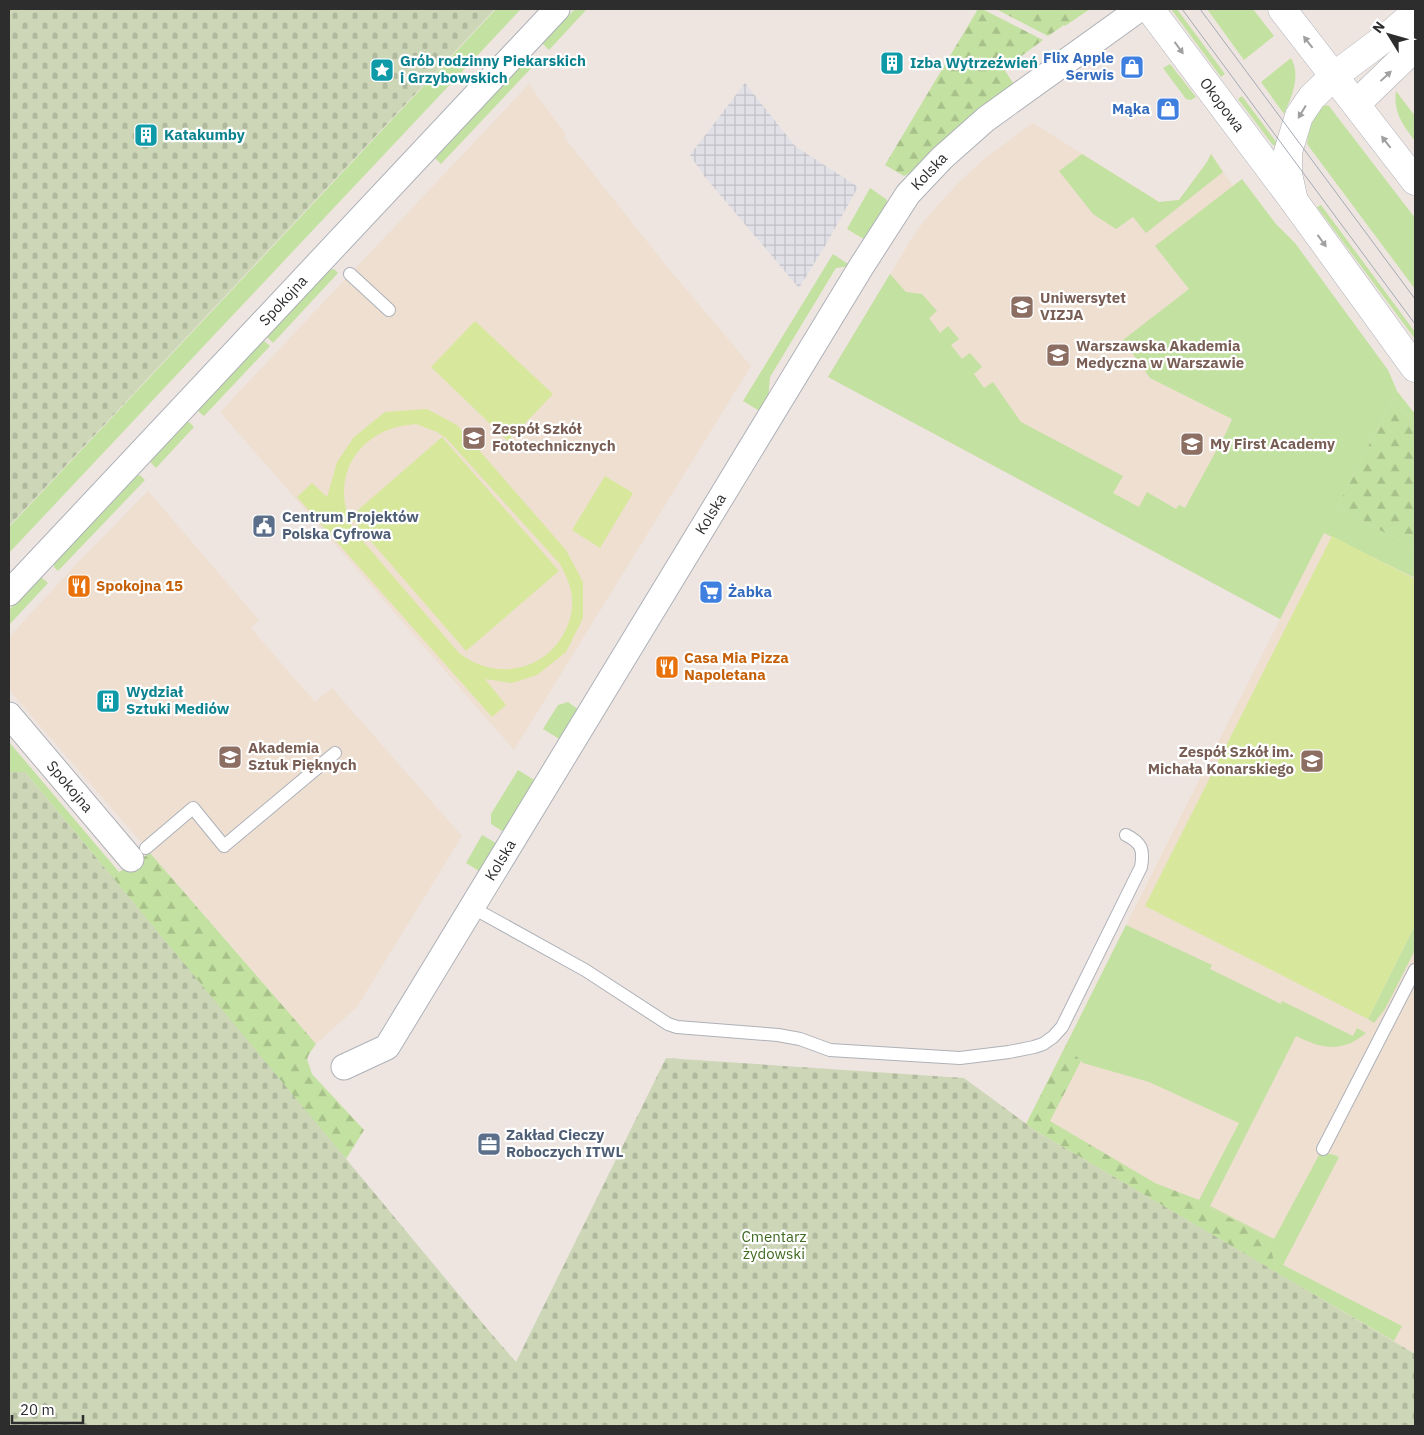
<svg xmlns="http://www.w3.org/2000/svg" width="1424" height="1435" viewBox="0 0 1424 1435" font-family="'IBM Plex Sans',sans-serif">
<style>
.industrial{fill:url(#industrial-grid)}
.education{fill:#eedfd1}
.green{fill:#c3e1a0}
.forest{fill:url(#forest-firs)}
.cemetery{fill:url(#cemetery-stones)}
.pitch{fill:#d7e89c;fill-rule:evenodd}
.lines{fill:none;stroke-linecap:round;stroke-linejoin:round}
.service-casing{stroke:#adb1b8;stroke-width:14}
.minor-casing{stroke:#adb1b8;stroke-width:27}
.tertiary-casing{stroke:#adb1b8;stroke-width:29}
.secondary-casing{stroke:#adb1b8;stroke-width:29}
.service{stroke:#fff;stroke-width:12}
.minor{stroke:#fff;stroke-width:25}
.tertiary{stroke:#fff;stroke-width:28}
.secondary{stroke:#fff;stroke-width:28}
.tram{stroke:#a3a9b6;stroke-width:1}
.oneway{fill:#a0a0a0}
.labels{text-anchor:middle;stroke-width:4.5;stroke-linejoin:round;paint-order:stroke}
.shop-label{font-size:15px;font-weight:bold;fill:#366cbe;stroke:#fff;text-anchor:end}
.culture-label{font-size:15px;font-weight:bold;fill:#0d838f;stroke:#fff;text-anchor:start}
.street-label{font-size:15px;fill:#2d2d2d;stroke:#fff}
.education-label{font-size:15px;font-weight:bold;fill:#785e54;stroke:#fff;text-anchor:start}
.service-label{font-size:15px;font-weight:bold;fill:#4e5e75;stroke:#fff;text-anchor:start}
.food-label{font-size:15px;font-weight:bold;fill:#c56008;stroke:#fff;text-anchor:start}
.park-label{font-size:15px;fill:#3d691e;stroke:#fff}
</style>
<defs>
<pattern id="industrial-grid" width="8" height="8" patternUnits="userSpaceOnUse" patternTransform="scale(1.25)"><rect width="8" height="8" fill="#e1e0e7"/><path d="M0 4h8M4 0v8" fill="none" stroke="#c1c0c6"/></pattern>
<pattern id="forest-firs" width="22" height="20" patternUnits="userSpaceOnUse" patternTransform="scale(1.25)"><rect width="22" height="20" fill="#c3e1a0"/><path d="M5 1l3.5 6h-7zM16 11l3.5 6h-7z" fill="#a8c18a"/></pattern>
<pattern id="cemetery-stones" width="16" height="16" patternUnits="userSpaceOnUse" patternTransform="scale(1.25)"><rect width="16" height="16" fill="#cdd7b8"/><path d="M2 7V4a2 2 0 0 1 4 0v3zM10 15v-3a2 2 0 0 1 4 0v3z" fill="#b0b99e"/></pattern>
</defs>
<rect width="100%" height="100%" fill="#eee5e0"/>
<polygon class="industrial" points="745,83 795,146 858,187 825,246 799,288 705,177 690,155"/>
<g class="education">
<polygon points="529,84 566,135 564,137 669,269 751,366 514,750 220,412"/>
<polygon points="1033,123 1159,202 1179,200 1207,162 1211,154 1233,186 1393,398 1415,424 1415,1354 1036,1131 1026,1124 1280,619 828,377 912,238 927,217 960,181 984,159"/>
<polygon points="148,491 259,620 251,628 315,702 332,688 462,836 357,1007 316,1044 9,690 9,637 82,558"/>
</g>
<g class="green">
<polygon points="496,9 521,9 9,553 9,527"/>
<polygon points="575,9 587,9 549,50 542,43"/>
<polygon points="1171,9 1177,9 1225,74 1221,77"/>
<polygon points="1207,9 1253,9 1274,36 1244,60"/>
<polygon points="530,56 537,62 441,164 435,158"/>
<path d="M1291 58C1301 76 1292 96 1284 114L1261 82Z"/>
<polygon points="1170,64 1196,97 1191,100 1186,99 1163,68"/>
<path d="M1396 91 1415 116V141C1403 125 1393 112 1396 91Z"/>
<polygon points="1242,96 1277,143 1275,146 1272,144 1238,99"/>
<path d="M1326 105 1329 106 1415 218V289L1307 144C1308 132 1314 111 1326 105Z"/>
<polygon points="1082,154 1159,202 1179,200 1207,162 1211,154 1223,172 1146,233 1133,217 1116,229 1093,214 1059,171"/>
<polygon points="1242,179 1276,224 1295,243 1388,370 1397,391 1415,414 1415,424 1393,398 1337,507 1415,549 1415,578 1324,533 1280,619 828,377 890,274 906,292 922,294 937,311 929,318 940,333 948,326 959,339 951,345 962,359 970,353 982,367 974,374 984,388 993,382 1021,422 1123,476 1113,493 1139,507 1147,492 1176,509 1179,505 1185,508 1227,431 1232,419 1150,378 1123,340 1189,289 1155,246"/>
<polygon points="870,188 886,199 888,203 866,238 862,238 847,229"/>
<polygon points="1321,205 1415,332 1415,339 1317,207"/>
<polygon points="833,254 851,266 836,268 770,377 768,401 763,408 758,410 743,401"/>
<polygon points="334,269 338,273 273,343 267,337 329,270"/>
<polygon points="263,340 270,346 204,416 199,412 199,408"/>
<polygon points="189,422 194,427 156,468 151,463 151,460 186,423"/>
<polygon points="140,475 145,480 58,571 54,567 54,563 137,476"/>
<polygon points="39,578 42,578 48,583 9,625 9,610"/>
<polygon points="568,702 579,710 561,740 543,729 558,705"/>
<polygon points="9,742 119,872 113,878 25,772 9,772"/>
<polygon points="518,770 536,781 506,829 502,831 491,824 491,814"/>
<polygon points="482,835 496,843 497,846 481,871 479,871 466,863"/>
<path d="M1126 925 1212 965 1210 969 1281 1004 1282 1001 1353 1036 1357 1028 1366 1033C1342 1053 1322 1049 1296 1036L1210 1206 1274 1239 1319 1155C1326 1152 1332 1154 1339 1157L1283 1265 1402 1326 1394 1341 1277 1273 1268 1237 1212 1209 1199 1200 1239 1123 1149 1082 1083 1063 1066 1045Z"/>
<polygon points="1415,925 1415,950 1385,1009 1374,1023 1368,1019"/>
</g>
<g class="forest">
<polygon points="978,9 984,10 1043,40 1004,69 1015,86 912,172 904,176 885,165"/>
<polygon points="996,9 1090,9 1065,26 1064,25 1048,36"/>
<polygon points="1393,398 1415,424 1415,549 1337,507"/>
<polygon points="150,853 316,1044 309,1054 307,1059 312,1074 364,1130 346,1159 253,1048 113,878 119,872"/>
<polygon points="1066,1045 1081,1061 1050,1121 1155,1183 1199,1200 1212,1209 1268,1237 1277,1273 1036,1131 1026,1124"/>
</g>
<g class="cemetery">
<polygon points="9,9 495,9 9,526"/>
<polygon points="9,772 25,772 489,1331 516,1362 666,1058 964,1078 1036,1131 1415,1354 1415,1426 9,1426"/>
</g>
<g class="pitch">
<polygon points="475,321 553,394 508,441 431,367"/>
<path d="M427 409 457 425 566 550 583 582V618L566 652 537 675 512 683 485 679 506 705 492 717 297 497 312 483 327 497 337 462 354 437 385 412ZM416 424 437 432 446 438 560 564C566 576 572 587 572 600 573 612 569 624 564 633 543 673 493 680 459 653L355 532C330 487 349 438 401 426 406 425 411 425 416 424Z"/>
<polygon points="442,437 559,571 466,651 350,517"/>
<polygon points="605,476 633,493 600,548 572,530"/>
<polygon points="1332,536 1415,579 1415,925 1368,1019 1145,906"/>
</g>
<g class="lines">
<g class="service-casing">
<g id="service">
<polyline points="350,274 389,310"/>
<polyline points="146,848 193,808 224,846 335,753"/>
<path d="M473 908 585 970 668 1024 677 1027 778 1035 800 1039 830 1050 960 1058 1009 1052 1034 1047 1043 1044 1053 1037 1062 1027 1141 867C1144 850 1142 843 1126 835"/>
<polyline points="1323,1149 1415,970"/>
</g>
</g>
<g class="minor-casing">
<g id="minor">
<path id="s1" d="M9 593 557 9"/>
<path id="s2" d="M9 715 131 859"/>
<path id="s3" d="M344 1067 387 1047 861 267 908 194 942 158 986 119 1139 9"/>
</g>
</g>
<g class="tertiary-casing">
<g id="tertiary">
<polyline points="1356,104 1415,47"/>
<polyline points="1294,201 1288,174 1288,152 1299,116 1312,97 1334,76 1394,31 1415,13"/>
</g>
</g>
<g class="secondary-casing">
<g id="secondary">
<path id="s4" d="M1150 9 1294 201 1415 368"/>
<polyline points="1282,9 1415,181"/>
</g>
</g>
<use href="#service" class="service"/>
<use href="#minor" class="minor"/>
<use href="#tertiary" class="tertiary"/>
<use href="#secondary" class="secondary"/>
<g class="tram">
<polyline points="1182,9 1415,324"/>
<polyline points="1200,9 1415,299"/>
</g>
</g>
<defs><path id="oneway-solid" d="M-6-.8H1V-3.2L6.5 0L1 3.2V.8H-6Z" transform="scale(1.25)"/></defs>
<g class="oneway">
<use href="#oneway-solid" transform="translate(1308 42) rotate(-128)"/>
<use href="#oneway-solid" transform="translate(1179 48) rotate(54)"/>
<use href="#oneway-solid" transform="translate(1386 76) rotate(-43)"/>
<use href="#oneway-solid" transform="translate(1302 112) rotate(121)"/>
<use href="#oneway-solid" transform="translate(1386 142) rotate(-128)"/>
<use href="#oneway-solid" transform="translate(1322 241) rotate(54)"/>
</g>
<defs>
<g id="building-square" transform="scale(1.25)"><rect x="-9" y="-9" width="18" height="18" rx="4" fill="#0f9aa8" stroke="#fff"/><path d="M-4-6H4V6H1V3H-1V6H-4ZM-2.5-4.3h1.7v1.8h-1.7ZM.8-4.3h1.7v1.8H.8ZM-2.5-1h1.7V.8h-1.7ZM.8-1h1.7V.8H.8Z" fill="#fff"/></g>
<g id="shop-square" transform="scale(1.25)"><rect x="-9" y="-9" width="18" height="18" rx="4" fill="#3f7fe0" stroke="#fff"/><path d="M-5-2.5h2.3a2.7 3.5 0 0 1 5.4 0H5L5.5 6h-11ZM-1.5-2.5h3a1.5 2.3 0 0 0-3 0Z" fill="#fff"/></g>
<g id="sight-square" transform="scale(1.25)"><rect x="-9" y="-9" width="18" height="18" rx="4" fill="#0f9aa8" stroke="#fff"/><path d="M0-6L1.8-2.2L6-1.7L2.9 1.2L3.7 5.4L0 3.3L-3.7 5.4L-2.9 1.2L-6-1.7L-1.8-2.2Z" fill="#fff"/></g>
<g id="university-square" transform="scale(1.25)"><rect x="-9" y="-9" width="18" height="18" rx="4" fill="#8d6e63" stroke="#fff"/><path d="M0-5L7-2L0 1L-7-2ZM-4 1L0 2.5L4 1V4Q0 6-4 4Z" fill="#fff"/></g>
<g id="school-square" transform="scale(1.25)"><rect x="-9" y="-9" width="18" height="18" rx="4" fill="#8d6e63" stroke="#fff"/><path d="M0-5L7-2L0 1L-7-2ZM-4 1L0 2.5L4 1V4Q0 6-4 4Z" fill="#fff"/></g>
<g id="civic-square" transform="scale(1.25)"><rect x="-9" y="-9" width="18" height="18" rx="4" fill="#5c6f8a" stroke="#fff"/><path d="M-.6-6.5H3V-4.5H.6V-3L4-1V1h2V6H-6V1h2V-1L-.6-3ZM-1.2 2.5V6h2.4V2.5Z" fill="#fff"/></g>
<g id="restaurant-square" transform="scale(1.25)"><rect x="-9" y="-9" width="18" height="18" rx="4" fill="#e8710a" stroke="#fff"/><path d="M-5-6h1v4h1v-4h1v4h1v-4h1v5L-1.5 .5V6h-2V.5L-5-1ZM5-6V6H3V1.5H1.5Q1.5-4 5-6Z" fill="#fff"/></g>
<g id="supermarket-square" transform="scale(1.25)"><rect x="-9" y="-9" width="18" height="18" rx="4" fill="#3f7fe0" stroke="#fff"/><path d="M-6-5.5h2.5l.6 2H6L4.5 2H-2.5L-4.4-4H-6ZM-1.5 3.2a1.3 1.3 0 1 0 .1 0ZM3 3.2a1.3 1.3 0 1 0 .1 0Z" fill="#fff"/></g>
<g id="office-square" transform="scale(1.25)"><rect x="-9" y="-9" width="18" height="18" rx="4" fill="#5c6f8a" stroke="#fff"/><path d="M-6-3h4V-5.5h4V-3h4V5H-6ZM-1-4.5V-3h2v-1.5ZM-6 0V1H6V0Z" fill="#fff"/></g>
</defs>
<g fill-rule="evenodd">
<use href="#building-square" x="892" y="63"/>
<use href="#shop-square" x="1132" y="67"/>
<use href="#sight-square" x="382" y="70"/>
<use href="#shop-square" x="1168" y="109"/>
<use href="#building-square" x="146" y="135"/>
<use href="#university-square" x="1022" y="307"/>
<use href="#university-square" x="1058" y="355"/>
<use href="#school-square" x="474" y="438"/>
<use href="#school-square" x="1192" y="444"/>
<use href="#civic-square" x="264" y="526"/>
<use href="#restaurant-square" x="79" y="586"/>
<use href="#supermarket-square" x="711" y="592"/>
<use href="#restaurant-square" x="667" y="667"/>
<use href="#building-square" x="108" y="701"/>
<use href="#university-square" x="230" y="757"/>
<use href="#school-square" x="1312" y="761"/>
<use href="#office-square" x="489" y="1144"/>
</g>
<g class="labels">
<g class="shop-label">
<text x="1114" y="63">Flix Apple<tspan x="1114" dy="17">Serwis</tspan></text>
<text x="1150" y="114">Mąka</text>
<text x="728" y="597" text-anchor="start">Żabka</text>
</g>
<g class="culture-label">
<text x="400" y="66">Grób rodzinny Piekarskich<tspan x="400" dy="17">i Grzybowskich</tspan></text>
<text x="910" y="68">Izba Wytrzeźwień</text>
<text x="164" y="140">Katakumby</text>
<text x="126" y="697">Wydział<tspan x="126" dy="17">Sztuki Mediów</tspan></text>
</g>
<g class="street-label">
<text dy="5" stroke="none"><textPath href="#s4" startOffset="120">Okopowa</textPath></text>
<text dy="5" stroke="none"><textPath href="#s3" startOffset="1078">Kolska</textPath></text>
<text dy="5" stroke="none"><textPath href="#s1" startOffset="401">Spokojna</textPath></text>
<text dy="5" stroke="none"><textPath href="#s3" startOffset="671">Kolska</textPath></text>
<text dy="5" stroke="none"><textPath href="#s2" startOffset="94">Spokojna</textPath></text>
<text dy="5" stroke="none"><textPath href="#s3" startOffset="266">Kolska</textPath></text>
</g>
<g class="education-label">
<text x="1040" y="303">Uniwersytet<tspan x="1040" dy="17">VIZJA</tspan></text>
<text x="1076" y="351">Warszawska Akademia<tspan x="1076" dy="17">Medyczna w Warszawie</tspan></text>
<text x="492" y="434">Zespół Szkół<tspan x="492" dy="17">Fototechnicznych</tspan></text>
<text x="1210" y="449">My First Academy</text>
<text x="248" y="753">Akademia<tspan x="248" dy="17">Sztuk Pięknych</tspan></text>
<text x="1294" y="757" text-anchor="end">Zespół Szkół im.<tspan x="1294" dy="17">Michała Konarskiego</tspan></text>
</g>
<g class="service-label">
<text x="282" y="522">Centrum Projektów<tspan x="282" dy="17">Polska Cyfrowa</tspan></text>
<text x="506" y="1140">Zakład Cieczy<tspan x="506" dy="17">Roboczych ITWL</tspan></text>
</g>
<g class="food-label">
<text x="96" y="591">Spokojna 15</text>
<text x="684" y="663">Casa Mia Pizza<tspan x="684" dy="17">Napoletana</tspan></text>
</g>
<g class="park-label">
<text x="774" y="1242">Cmentarz<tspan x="774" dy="17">żydowski</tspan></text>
</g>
</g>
<rect width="1424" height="1435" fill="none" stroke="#2d2d2d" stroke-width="20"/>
<g transform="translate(1389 35) rotate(307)" stroke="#ffffff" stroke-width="4" paint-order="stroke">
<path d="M0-4L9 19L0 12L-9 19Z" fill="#2d2d2d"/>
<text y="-8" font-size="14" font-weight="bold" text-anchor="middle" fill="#2d2d2d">N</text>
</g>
<path d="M12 1415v8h71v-8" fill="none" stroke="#2d2d2d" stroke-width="2.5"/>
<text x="20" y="1415" font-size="15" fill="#2d2d2d" stroke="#ffffff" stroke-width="4" paint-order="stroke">20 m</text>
</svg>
